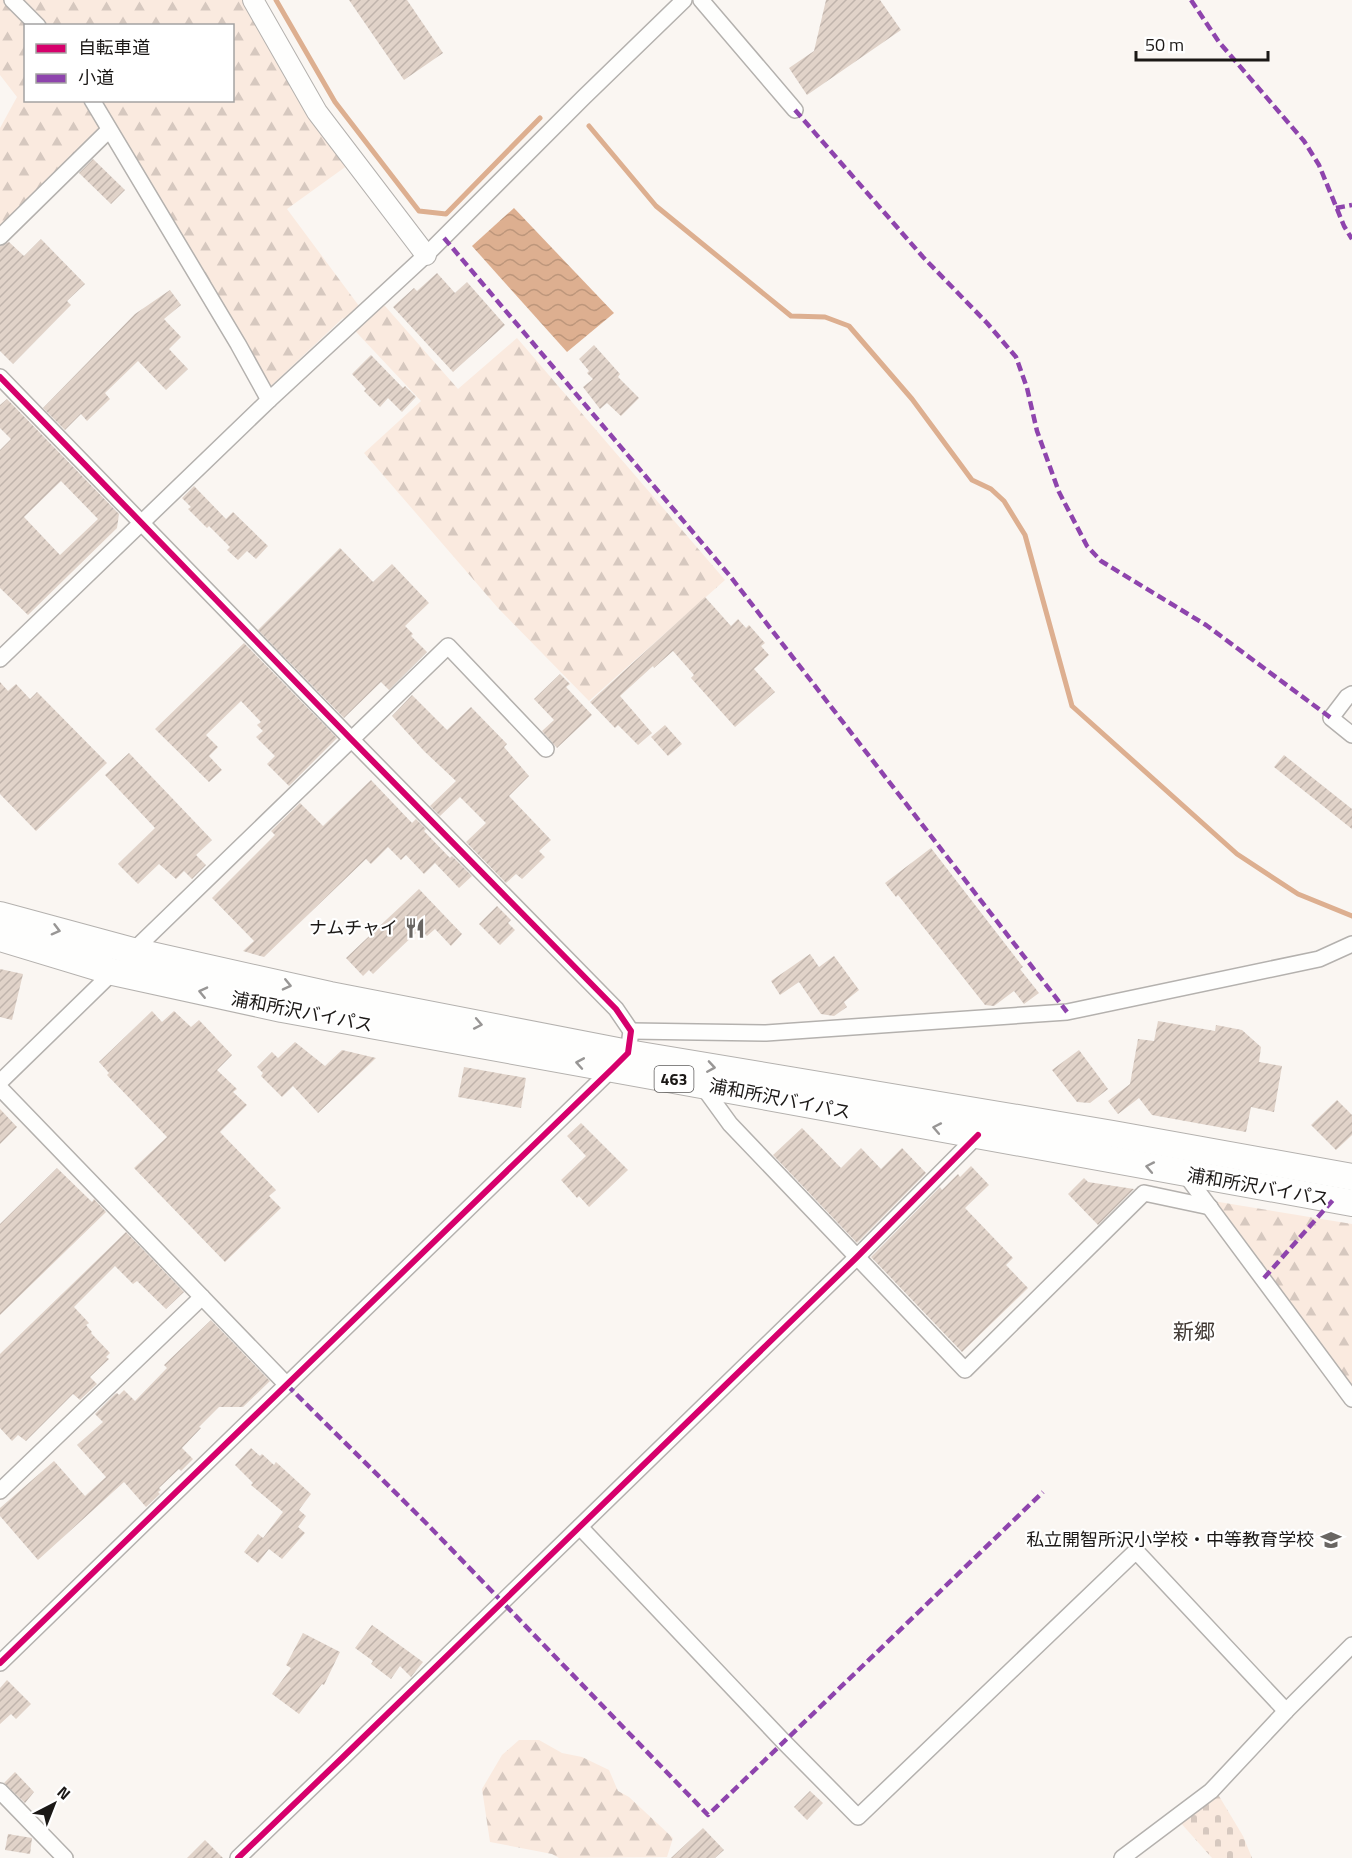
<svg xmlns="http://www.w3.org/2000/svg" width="1352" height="1858" viewBox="0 0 1352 1858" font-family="'Titillium Web','Noto Sans JP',sans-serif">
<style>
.forest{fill:url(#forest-firs);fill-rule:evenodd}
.cemetery{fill:url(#cemetery-stones)}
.water{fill:url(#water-waves)}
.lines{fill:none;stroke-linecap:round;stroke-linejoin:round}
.stream{stroke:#ddaf90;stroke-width:5}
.building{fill:url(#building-hatch);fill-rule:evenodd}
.minor-casing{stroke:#b4b1ae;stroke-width:18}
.tertiary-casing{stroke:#b4b1ae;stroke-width:22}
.trunk-casing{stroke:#b4b1ae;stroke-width:28}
.minor{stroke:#fefefd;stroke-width:15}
.tertiary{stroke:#fefefd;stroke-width:20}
.trunk{stroke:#fefefd;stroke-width:26}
.quiet{stroke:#8e44ad;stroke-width:4.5;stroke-dasharray:9 4.5;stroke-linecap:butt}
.cycleway-casing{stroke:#fff;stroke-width:10}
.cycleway{stroke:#d6006c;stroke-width:6}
.oneway{stroke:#989695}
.labels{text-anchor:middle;stroke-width:4.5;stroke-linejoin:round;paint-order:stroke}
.shield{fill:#fff;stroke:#5f5d5c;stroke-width:1.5}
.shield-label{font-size:16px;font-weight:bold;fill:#1b1816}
.poi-label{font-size:18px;fill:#1b1816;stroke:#fff;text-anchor:end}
.street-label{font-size:18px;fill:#1b1816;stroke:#fff}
.quarter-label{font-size:21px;fill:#413a35;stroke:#fff}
</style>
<defs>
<pattern id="forest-firs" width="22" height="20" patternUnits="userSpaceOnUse" patternTransform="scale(1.5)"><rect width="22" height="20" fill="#faeadf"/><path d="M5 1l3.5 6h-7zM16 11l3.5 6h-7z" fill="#d6c8bf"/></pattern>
<pattern id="cemetery-stones" width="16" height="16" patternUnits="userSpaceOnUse" patternTransform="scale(1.5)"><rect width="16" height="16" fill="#faeadf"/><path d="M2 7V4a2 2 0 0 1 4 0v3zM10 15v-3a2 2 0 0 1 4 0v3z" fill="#d6c8bf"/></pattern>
<pattern id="water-waves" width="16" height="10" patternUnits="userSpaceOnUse" patternTransform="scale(1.5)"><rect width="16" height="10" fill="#ddaf90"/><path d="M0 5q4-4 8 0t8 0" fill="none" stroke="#bd967b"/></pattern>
<pattern id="building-hatch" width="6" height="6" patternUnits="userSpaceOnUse" patternTransform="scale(1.5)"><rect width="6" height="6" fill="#e1d3c9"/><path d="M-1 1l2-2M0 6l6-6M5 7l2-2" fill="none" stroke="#c0b4ac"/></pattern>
</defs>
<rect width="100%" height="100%" fill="#faf6f2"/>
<g class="forest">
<path d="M0 0H242L310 118 348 165 287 209 359 306H385L458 389 517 338 725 580 589 701 498 608 364 453 421 401 343 318 271 386 262 383 111 117 2 227 0 224V128L17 97 0 75ZM26 26H232V100H26Z"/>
<polygon points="1213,1201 1352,1224 1352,1389"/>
<polygon points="519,1740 539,1740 562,1753 582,1757 609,1770 618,1791 629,1797 673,1838 667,1857 559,1858 552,1854 490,1842 482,1789 502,1755"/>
</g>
<polygon class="cemetery" points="1216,1791 1243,1836 1252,1858 1212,1858 1179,1821"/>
<polygon class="water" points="514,208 614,313 567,352 472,246"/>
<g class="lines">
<g class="stream">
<polyline points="276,0 335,102 419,211 446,214 540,118"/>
<polyline points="589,126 656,206 791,316 825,317 849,326 912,399 972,480 991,489 1004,501 1025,535 1072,706 1237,854 1298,894 1352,916"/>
</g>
</g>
<g class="building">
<polygon points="349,0 407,0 443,53 404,80"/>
<polygon points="826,0 880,0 901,30 807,95 789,68 814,51"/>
<polygon points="93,159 125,190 111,204 79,173"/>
<polygon points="41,239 85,284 67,301 71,305 13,364 0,351 0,246 9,242 24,256"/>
<polygon points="437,273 455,293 467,282 505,325 453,372 393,307 414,288 417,291"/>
<polygon points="170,290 181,305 164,319 181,337 169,349 188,369 166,390 138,361 105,393 110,399 87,421 81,414 65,430 43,408 135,314"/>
<polygon points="594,345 620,374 618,377 639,398 621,416 607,403 600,409 583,387 593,379 587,373 589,371 579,359"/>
<polygon points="371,355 403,388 405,386 416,397 402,412 388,398 380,407 364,391 366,389 352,374"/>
<path d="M7 399 119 514 117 528 28 615 0 588V450L11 439 0 428V405ZM61 481 98 519 60 555 24 517Z"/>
<polygon points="194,486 226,519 233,512 268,546 256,559 247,551 238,560 227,550 230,547 209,526 207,528 188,509 191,507 182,498"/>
<polygon points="340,548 373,582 392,564 429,603 405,626 413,634 411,636 427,652 389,690 381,682 344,718 258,630"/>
<polygon points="705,597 731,626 738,619 746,628 749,625 765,643 761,646 769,655 754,669 775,692 735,727 691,678 694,675 673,651 654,668 653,666 620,696 652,733 638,745 618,725 615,728 590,702"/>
<polygon points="244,643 337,738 289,786 267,764 275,756 256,737 263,731 257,725 261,722 241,701 206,735 218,747 209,756 222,770 209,782 155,729"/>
<polygon points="560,674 570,684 566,687 592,715 557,748 542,731 554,720 534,699"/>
<polygon points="0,682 8,691 16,684 30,699 37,692 107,763 36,831 0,794"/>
<polygon points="412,695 447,730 471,707 507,744 504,747 529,776 509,796 551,840 539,851 545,857 522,879 516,874 506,883 466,842 486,823 460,797 440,816 430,806 456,781 424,751 392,716"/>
<polygon points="665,725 682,744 668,756 651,737"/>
<polygon points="129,753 212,840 196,855 206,865 192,879 184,871 176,879 159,864 138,884 118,864 155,828 105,775"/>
<polygon points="1284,755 1352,809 1352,829 1274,767"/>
<polygon points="371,780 412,823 416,819 426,829 424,831 450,858 452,856 472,876 459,888 435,863 424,874 406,855 401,860 388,847 371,864 366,859 264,957 243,951 254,941 212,898 275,835 271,831 300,803 323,826"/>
<polygon points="931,848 1023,967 1020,969 1039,993 1024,1004 1014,991 994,1006 985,1005 898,895 896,897 885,883"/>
<polygon points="419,889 462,934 451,946 435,929 427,936 420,929 373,974 369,970 363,976 346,958"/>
<polygon points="497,906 511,920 508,923 515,930 500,945 479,924"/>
<polygon points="810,954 819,967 834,956 859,990 844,1002 847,1007 834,1016 821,1014 799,982 780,995 771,981"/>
<polygon points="0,969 23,974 12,1020 0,1017"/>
<polygon points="152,1011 162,1022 174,1011 191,1027 199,1020 232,1055 217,1070 237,1089 233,1092 247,1105 220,1132 276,1190 269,1196 281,1208 225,1262 134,1168 167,1137 107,1075 109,1073 99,1062"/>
<polygon points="1158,1021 1215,1031 1216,1025 1242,1030 1261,1047 1259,1062 1282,1066 1274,1112 1251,1107 1246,1132 1152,1115 1139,1098 1118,1114 1108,1101 1130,1084 1138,1039 1154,1041"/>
<polygon points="295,1042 325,1066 342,1050 376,1058 318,1113 293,1086 282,1097 261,1076 263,1073 257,1067 272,1052 278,1058"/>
<polygon points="1079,1050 1108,1089 1090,1103 1077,1102 1052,1070"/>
<polygon points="464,1067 526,1078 521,1108 458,1097"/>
<polygon points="1337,1100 1352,1115 1352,1135 1336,1150 1311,1125"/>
<polygon points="0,1109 17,1127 0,1144"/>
<polygon points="581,1123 628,1170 589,1207 579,1196 577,1198 561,1180 586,1156 567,1136"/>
<polygon points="802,1128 841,1168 861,1148 881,1169 902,1148 926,1173 857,1243 773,1155"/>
<polygon points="971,1166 989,1185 965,1208 1013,1258 1006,1265 1028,1288 962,1352 871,1257 940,1187 942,1190 958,1174 960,1177"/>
<polygon points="57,1168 92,1202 94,1199 106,1212 0,1315 0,1224"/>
<polygon points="1084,1178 1088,1182 1134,1189 1098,1225 1068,1194"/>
<polygon points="126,1232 184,1292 166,1309 137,1281 133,1284 115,1266 74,1307 89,1323 86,1325 92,1332 91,1333 110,1353 106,1357 109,1359 90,1377 97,1384 80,1400 73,1394 26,1441 18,1435 12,1441 0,1428 0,1354"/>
<polygon points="211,1320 270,1381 243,1407 219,1407 199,1427 201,1428 182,1448 193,1459 181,1471 179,1469 159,1488 161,1490 158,1492 160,1494 146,1507 124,1482 38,1560 0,1516 0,1508 54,1461 85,1496 106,1477 77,1445 103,1422 95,1414 115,1394 117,1393 119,1395 124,1390 135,1401 167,1368 164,1365"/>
<polygon points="251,1448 260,1456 262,1454 274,1465 276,1462 311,1494 299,1510 306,1516 298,1527 305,1533 282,1559 269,1549 258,1563 244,1552 258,1534 263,1538 283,1512 251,1485 253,1483 235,1465"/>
<polygon points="372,1625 423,1662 411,1677 400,1666 391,1679 371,1664 373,1661 355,1648"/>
<polygon points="303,1633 340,1652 324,1685 322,1684 299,1714 272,1694 291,1668 286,1665"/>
<polygon points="7,1680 31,1704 16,1719 11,1714 0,1724 0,1688"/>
<polygon points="15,1772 34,1792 25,1803 4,1783"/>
<polygon points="810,1791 823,1803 807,1820 794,1807"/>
<polygon points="703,1828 724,1850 715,1858 671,1858"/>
<polygon points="8,1834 32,1838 30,1854 5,1850"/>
<polygon points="205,1840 223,1858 187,1858"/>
</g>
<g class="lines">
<g class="minor-casing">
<g id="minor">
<polyline points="12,0 38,26"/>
<polyline points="701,0 795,110"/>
<polyline points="92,100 238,344 269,400"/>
<polyline points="0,237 109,130"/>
<polyline points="0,377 351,739 616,1009 631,1031 628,1053 612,1069 0,1663"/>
<polyline points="0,659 269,400 426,255 583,98 684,0"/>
<polyline points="1352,694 1347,697 1331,718 1352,735"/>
<polyline points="133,951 448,646 546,749"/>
<polyline points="631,1031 766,1033 1067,1012 1319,959 1352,944"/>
<polyline points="0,1082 113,972"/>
<polyline points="701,1084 730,1124 965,1370 1144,1193 1210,1207"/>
<polyline points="0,1088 287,1385"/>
<polyline points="1185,1174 1352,1399"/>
<polyline points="0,1491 202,1297"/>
<polyline points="580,1527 783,1741 858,1817 1136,1551 1286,1711"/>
<polyline points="0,1791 65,1858"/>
<polyline points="238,1858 342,1758 856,1258 978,1135"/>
<polyline points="1122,1858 1211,1791 1286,1711 1352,1645"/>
</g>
</g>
<g class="tertiary-casing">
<polyline id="tertiary" points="253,0 317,112 426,255"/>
</g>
<g class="trunk-casing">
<g id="trunk">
<polyline points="0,915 133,951 330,995 628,1053 1113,1134 1352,1177"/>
<polyline points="0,938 113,972 282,1009 1352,1203"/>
</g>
</g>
<use href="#minor" class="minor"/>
<use href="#tertiary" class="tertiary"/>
<use href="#trunk" class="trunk"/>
<g class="quiet">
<polyline points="1191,0 1219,42 1304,141 1319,165 1344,226 1352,239"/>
<polyline points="795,110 923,257 987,323 1016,357 1027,388 1037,431 1059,492 1087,546 1101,561 1206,625 1331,718"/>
<polyline points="1336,208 1352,205"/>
<polyline points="444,238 730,576 1067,1012"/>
<polyline points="1264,1278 1333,1200"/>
<polyline points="287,1385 427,1524 708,1815 1043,1492"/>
</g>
<g class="cycleway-casing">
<g id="cycleway">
<polyline points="0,377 351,739 616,1009 631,1031 628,1053 612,1069 0,1663"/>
<polyline points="238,1858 342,1758 856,1258 978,1135"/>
</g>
</g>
<use href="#cycleway" class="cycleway"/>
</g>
<defs><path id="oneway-chevron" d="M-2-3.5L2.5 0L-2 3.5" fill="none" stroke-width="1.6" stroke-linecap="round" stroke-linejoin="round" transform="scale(1.5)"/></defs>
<g class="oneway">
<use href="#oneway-chevron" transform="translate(56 930) rotate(15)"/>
<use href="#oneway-chevron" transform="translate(287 985) rotate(13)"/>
<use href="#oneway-chevron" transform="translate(203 992) rotate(-167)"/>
<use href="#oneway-chevron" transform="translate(478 1024) rotate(11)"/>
<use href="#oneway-chevron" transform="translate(580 1063) rotate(-170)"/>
<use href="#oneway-chevron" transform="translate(711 1067) rotate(9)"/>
<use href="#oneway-chevron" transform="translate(937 1128) rotate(-169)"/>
<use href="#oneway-chevron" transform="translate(1150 1167) rotate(-169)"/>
</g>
<defs>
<g id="restaurant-bare" transform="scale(1.62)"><path d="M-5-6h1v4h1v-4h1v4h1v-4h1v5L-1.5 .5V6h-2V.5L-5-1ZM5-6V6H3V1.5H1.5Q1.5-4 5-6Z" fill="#696663" stroke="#fff" stroke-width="2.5" paint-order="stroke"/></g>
<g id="school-bare" transform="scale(1.62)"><path d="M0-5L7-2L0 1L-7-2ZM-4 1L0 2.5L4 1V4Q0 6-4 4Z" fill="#696663" stroke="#fff" stroke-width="2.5" paint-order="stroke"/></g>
</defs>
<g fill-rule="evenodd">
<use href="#restaurant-bare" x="415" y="928"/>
<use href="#school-bare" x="1331" y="1540"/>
</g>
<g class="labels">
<rect class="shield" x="654.5" y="1066" width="39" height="26" rx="4.5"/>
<g class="shield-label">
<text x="674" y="1085">463</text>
</g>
<g class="poi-label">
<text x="398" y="934">ナムチャイ</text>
<text x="1314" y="1546">私立開智所沢小学校・中等教育学校</text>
</g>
<g class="street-label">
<text transform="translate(302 1012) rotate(11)" y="6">浦和所沢バイパス</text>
<text transform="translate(780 1099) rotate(11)" y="6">浦和所沢バイパス</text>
<text transform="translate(1258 1187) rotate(10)" y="6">浦和所沢バイパス</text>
</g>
<g class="quarter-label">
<text x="1194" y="1339">新郷</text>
</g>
</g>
<rect x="24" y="24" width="210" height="78" fill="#ffffff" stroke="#a4a3a2" stroke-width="1.5"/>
<rect x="36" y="44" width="30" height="9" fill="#d6006c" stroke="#a4a3a2" stroke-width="1.5"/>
<text x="78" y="54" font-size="18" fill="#1b1816">自転車道</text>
<rect x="36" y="74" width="30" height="9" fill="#8e44ad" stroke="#a4a3a2" stroke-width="1.5"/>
<text x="78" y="84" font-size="18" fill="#1b1816">小道</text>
<g transform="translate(54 1804) rotate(42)" stroke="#ffffff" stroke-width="4.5" paint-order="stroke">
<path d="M0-4.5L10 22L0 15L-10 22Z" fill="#1b1816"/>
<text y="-9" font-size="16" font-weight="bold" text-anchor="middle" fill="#1b1816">N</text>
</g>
<path d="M1136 51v9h132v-9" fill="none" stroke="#1b1816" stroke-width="3"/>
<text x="1145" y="51" font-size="18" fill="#1b1816" stroke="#ffffff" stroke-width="4.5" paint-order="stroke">50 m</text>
</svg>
